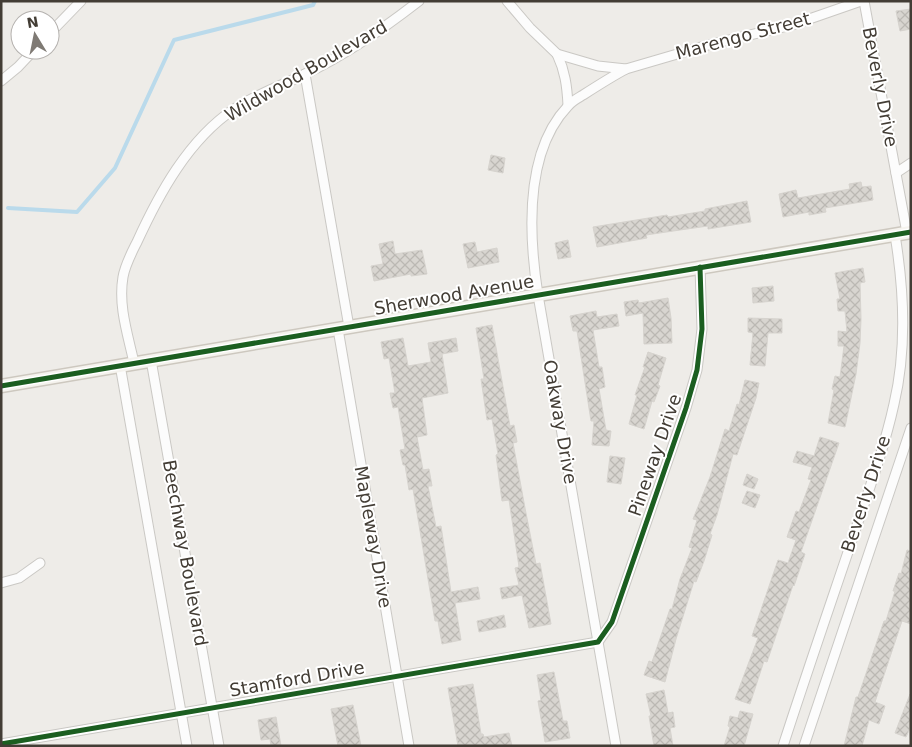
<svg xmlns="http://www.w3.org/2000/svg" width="912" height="747" viewBox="0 0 912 747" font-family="'DejaVu Sans',sans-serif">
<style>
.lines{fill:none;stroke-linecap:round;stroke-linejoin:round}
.stream{stroke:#badaeb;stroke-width:4}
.building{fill:url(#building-cross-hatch);stroke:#d6d3ce}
.street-casing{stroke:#cac8c4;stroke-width:11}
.secondary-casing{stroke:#cdc8bf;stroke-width:15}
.street{stroke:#fcfcfc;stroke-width:9}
.secondary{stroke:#f5f3ee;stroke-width:12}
.cycleway-casing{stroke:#fff;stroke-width:8}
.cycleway{stroke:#1b5e20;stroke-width:5}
.labels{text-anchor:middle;stroke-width:4;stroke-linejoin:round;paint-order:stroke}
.street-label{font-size:18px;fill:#433d35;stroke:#fff}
</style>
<defs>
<pattern id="building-cross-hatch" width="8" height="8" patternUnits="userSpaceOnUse" patternTransform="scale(1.25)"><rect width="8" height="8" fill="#d8d5d0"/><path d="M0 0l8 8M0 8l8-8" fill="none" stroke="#bbb8b3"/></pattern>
</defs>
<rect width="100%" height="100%" fill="#eeece8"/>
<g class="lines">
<polyline class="stream" points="8,208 77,212 115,168 174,40 313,5 315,1"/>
</g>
<g class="building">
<polygon points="911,9 911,29 900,31 896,11"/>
<polygon points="491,155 505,158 503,173 488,170"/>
<polygon points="861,182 862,187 871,186 873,200 825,208 826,212 809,215 809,212 783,217 779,194 796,190 798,198 850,189 849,184"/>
<polygon points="747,201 751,222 708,229 708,226 680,230 646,235 647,238 597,247 593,227 667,215 668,217 705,211 705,209"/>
<polygon points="568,240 571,257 558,259 555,243"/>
<polygon points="393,241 395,254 422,250 427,274 411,276 411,274 374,281 371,266 383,264 379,244"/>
<polygon points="475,242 477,252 497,248 499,262 468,268 463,244"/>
<polygon points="863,268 865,282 860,283 861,319 860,343 856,374 845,427 828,423 834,390 832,389 835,376 840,377 844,346 838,346 838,331 847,332 845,311 838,311 837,299 840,299 835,273"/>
<polygon points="773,286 774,301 753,303 752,288"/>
<polygon points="668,298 671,318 672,343 644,344 643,313 626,316 624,302 638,300 639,303"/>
<polygon points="596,311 597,317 617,314 619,326 593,330 599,367 602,367 605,387 599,389 606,430 611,431 609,446 592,445 594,421 591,421 577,331 573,331 570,316"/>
<polygon points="748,318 782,319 782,333 768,333 765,366 750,365 753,333 748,332"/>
<polygon points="492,325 510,426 514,425 517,442 513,443 525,508 536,564 540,563 551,624 529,628 522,595 502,599 500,588 519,585 515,568 519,567 509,500 502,501 496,455 498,454 492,419 487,420 481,379 484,379 476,328"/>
<polygon points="403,338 408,366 431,362 428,343 456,338 458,351 442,354 448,393 422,398 427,435 417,437 423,470 429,469 432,486 428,486 436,527 441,526 451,592 478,587 480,599 455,603 461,640 442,644 438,621 435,621 413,489 409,490 405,465 403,465 400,450 405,449 398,407 393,408 390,393 395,393 389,358 384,359 381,342"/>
<polygon points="648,352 666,358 658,385 660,386 654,402 652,401 644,429 629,424 637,395 635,395 645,367 643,367"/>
<polygon points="745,380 759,383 756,398 737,455 733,454 717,515 710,534 712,535 704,561 696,582 694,581 676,639 665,682 644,675 649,661 652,662 670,609 672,609 680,579 692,548 689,547 697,520 693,519 710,477 725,429 729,431 737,404 739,405"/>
<polygon points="820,437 839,443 801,552 805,554 794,586 793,585 767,662 764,661 750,704 735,699 758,638 752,636 778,560 788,563 796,540 787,537 796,511 799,512 811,480 808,479 812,467 793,462 797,451 814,456"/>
<polygon points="610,456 625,458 621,484 607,482"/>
<polygon points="747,474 758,479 754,489 743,485"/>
<polygon points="747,491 760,495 755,508 742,503"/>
<polygon points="907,550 911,551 911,624 902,621 875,702 885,706 879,724 869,720 862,746 844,746 856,697 858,697 884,621 886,621 895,591 893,591 899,573 901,574"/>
<polygon points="504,615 506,627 479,632 477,621"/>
<polygon points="554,672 563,721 567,721 570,738 545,742 538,701 541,700 537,675"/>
<polygon points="473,684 481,734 483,734 484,737 509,733 512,746 458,746 448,688"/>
<polygon points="664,690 668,713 673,712 675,727 670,728 673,746 654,746 649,716 651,716 646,694"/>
<polygon points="910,694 911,726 906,737 895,733"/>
<polygon points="353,705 361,746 338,746 331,709"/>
<polygon points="740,711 753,714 744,746 724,746 730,727 728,726 730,716 738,718"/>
<polygon points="276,717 281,746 271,746 270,739 261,740 258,720"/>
</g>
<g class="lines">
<g class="street-casing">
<g id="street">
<polyline points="507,1 530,28 557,54 598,66 626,69 708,45 792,25 861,1"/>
<polyline points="864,1 907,233"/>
<polyline points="50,33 81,1"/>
<path d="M557 54C565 71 567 86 568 105"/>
<polyline points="305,74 349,327"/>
<polyline points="1,81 18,67 34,50"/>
<polyline points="896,173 911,163"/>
<polyline points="338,329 409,746"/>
<polyline points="151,360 219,746"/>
<path d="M134 363C128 335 118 306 123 277 125 265 131 254 137 242 159 194 188 140 234 109 256 94 281 86 305 74 346 55 383 29 419 1"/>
<polyline points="120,365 187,746"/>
<polyline points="1,583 19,578 40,563"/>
<polyline points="1,744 598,642 612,622 686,408 697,370 702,329 700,267"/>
<path d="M616 746 538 295C529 237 524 152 568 106 572 101 578 98 583 95 597 86 611 77 626 69"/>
<path d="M783 746C804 681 826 617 848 552 864 503 883 454 894 404 907 349 904 290 895 235"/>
<polyline points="804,746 911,428"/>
</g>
</g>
<g class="secondary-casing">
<polyline id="secondary" points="1,386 911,232"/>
</g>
<use href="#street" class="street"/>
<use href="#secondary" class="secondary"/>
<g class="cycleway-casing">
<g id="cycleway">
<polyline points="1,386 911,232"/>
<polyline points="1,744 598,642 612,622 686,408 697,370 702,329 700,267"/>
</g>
</g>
<use href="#cycleway" class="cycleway"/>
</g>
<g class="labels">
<g class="street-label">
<text transform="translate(743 36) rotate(-15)" y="6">Marengo Street</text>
<text transform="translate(306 71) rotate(-30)" y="6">Wildwood Boulevard</text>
<text transform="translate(880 87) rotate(79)" y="6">Beverly Drive</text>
<text transform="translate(454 295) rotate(-10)" y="6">Sherwood Avenue</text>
<text transform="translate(560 422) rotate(80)" y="6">Oakway Drive</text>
<text transform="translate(655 455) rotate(-71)" y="6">Pineway Drive</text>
<text transform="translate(866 494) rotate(-72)" y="6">Beverly Drive</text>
<text transform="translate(373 537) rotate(80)" y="6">Mapleway Drive</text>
<text transform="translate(185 553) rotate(80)" y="6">Beechway Boulevard</text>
<text transform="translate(297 679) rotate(-10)" y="6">Stamford Drive</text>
</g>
</g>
<rect width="912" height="747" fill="none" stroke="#433d35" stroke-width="5"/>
<g transform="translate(35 35) rotate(350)"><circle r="24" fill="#ffffff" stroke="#b4b1ae"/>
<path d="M0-4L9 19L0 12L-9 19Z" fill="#7f7a74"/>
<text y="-8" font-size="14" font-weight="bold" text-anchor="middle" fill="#433d35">N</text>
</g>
</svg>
